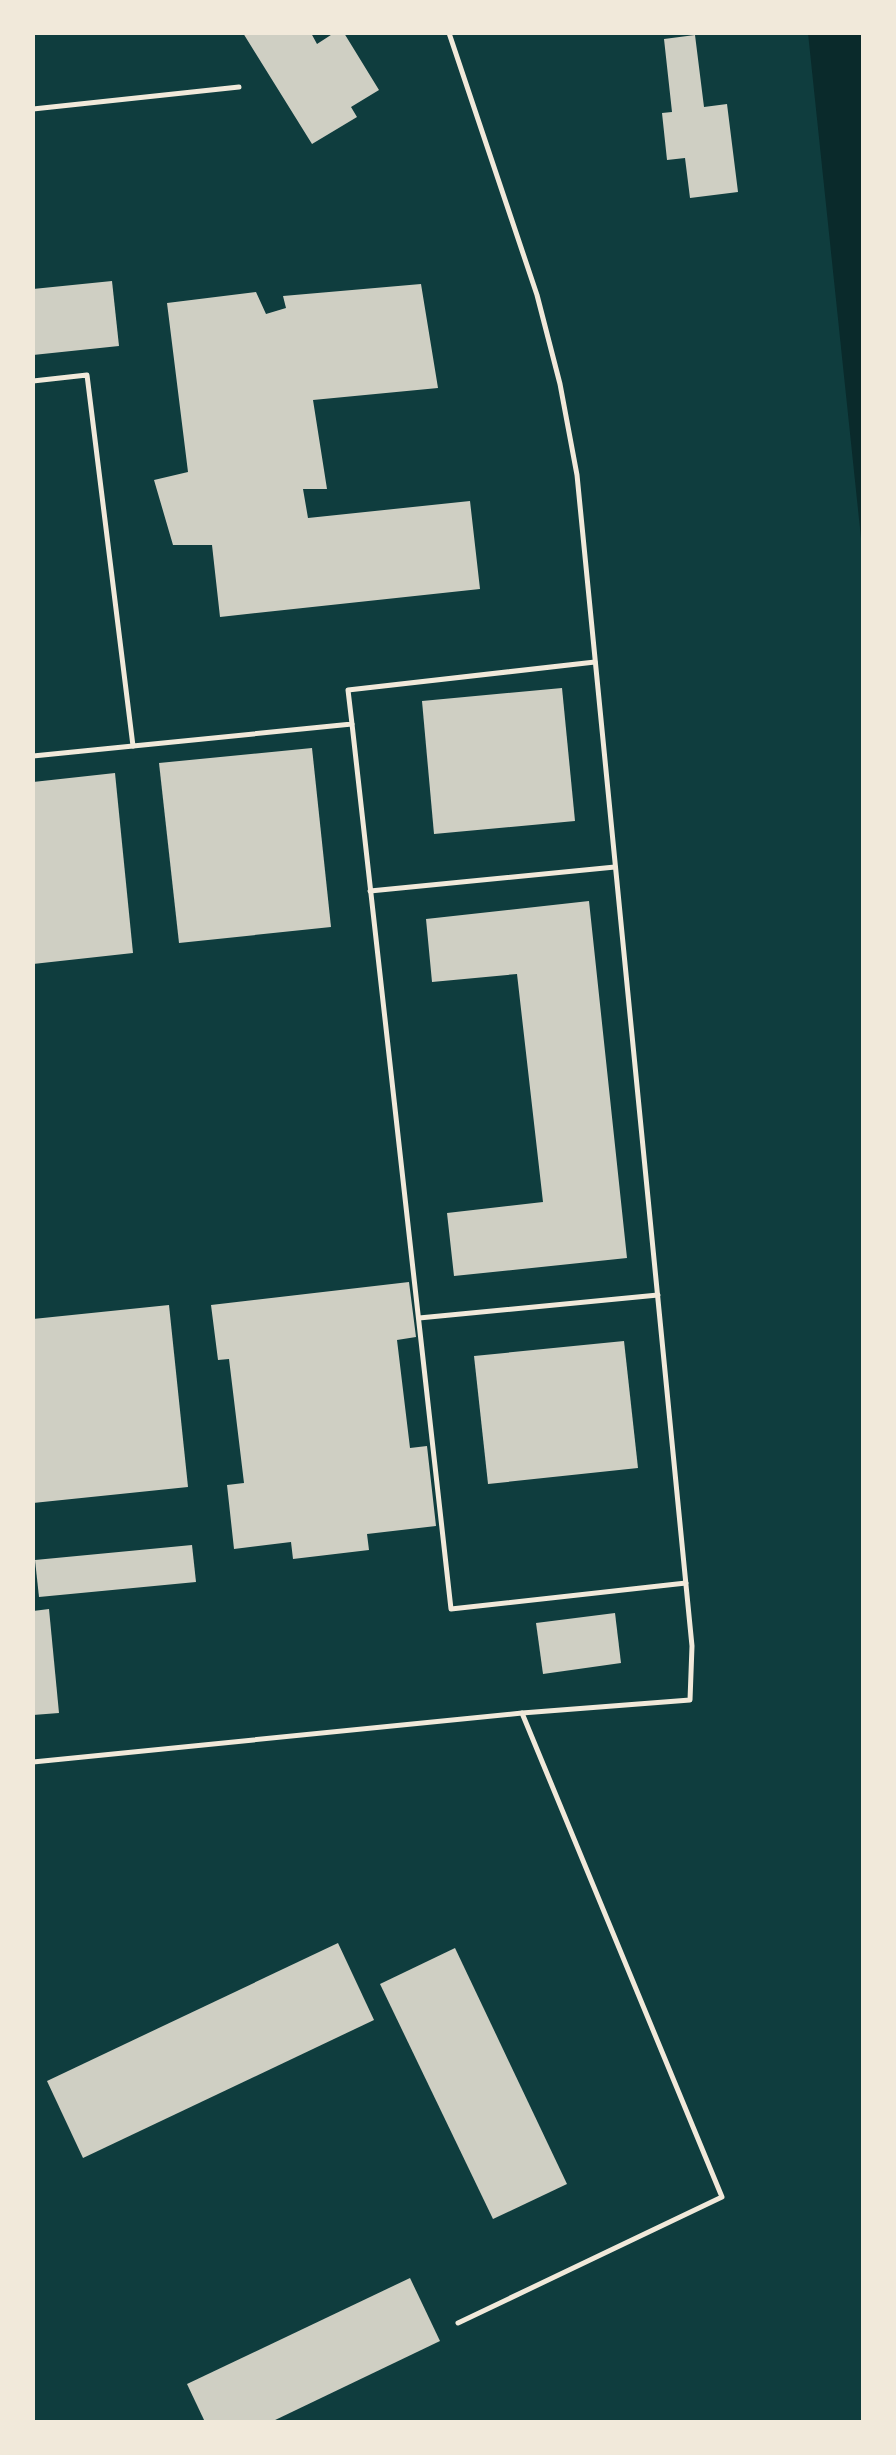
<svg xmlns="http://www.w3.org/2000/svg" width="896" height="2455" viewBox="0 0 896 2455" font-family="'Space Grotesk',sans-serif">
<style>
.water{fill:#0a2a2b}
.building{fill:#cfcfc3}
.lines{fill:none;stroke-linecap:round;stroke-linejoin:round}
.service{stroke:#f1e9da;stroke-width:5}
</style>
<rect width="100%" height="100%" fill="#0f3d3e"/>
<polygon class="water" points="808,33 863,33 863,557"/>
<g class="building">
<polygon points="243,33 311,33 317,44 334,33 344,33 379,90 351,107 357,117 312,144"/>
<polygon points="695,35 704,107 727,104 738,192 690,198 685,158 667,160 662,113 672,112 664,39"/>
<polygon points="112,281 119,346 33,355 33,289"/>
<polygon points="421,284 438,388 313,400 327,489 303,489 308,518 470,501 480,589 220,617 212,545 173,545 154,480 188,472 167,303 256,292 266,314 286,308 283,296"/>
<polygon points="562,688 575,821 434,834 422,701"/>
<polygon points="312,748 331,927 179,943 159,763"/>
<polygon points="115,773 133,953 33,964 33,782"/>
<polygon points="589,901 627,1258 454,1276 447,1213 543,1202 517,974 432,982 426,919"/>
<polygon points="409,1282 416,1337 397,1340 410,1448 427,1446 436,1526 367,1534 369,1550 293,1559 291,1542 234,1549 227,1485 244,1483 229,1359 218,1360 211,1305"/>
<polygon points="169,1305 188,1487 33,1503 33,1319"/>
<polygon points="624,1341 638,1468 488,1484 474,1356"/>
<polygon points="192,1545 196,1582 39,1597 35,1560"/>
<polygon points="49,1609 59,1713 33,1715 33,1611"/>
<polygon points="615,1613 621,1663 543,1674 536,1623"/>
<polygon points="338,1943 374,2020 83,2158 47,2081"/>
<polygon points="455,1948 567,2184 493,2219 380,1984"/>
<polygon points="410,2278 440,2341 271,2422 205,2422 187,2384"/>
</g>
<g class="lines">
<g class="service">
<polyline points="33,109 239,87"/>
<polyline points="33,381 87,375 133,746 352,724 348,690 595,662"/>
<polyline points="352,724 451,1609 686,1583"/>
<polyline points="33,756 133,746"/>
<polyline points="370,891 615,867"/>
<polyline points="419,1318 658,1295"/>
<polyline points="33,1762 522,1713 690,1700 692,1646 577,475 560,384 537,295 449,33"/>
<polyline points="458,2323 722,2197 522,1713"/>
</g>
</g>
<rect width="896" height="2455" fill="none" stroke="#f1e9da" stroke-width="70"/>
</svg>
